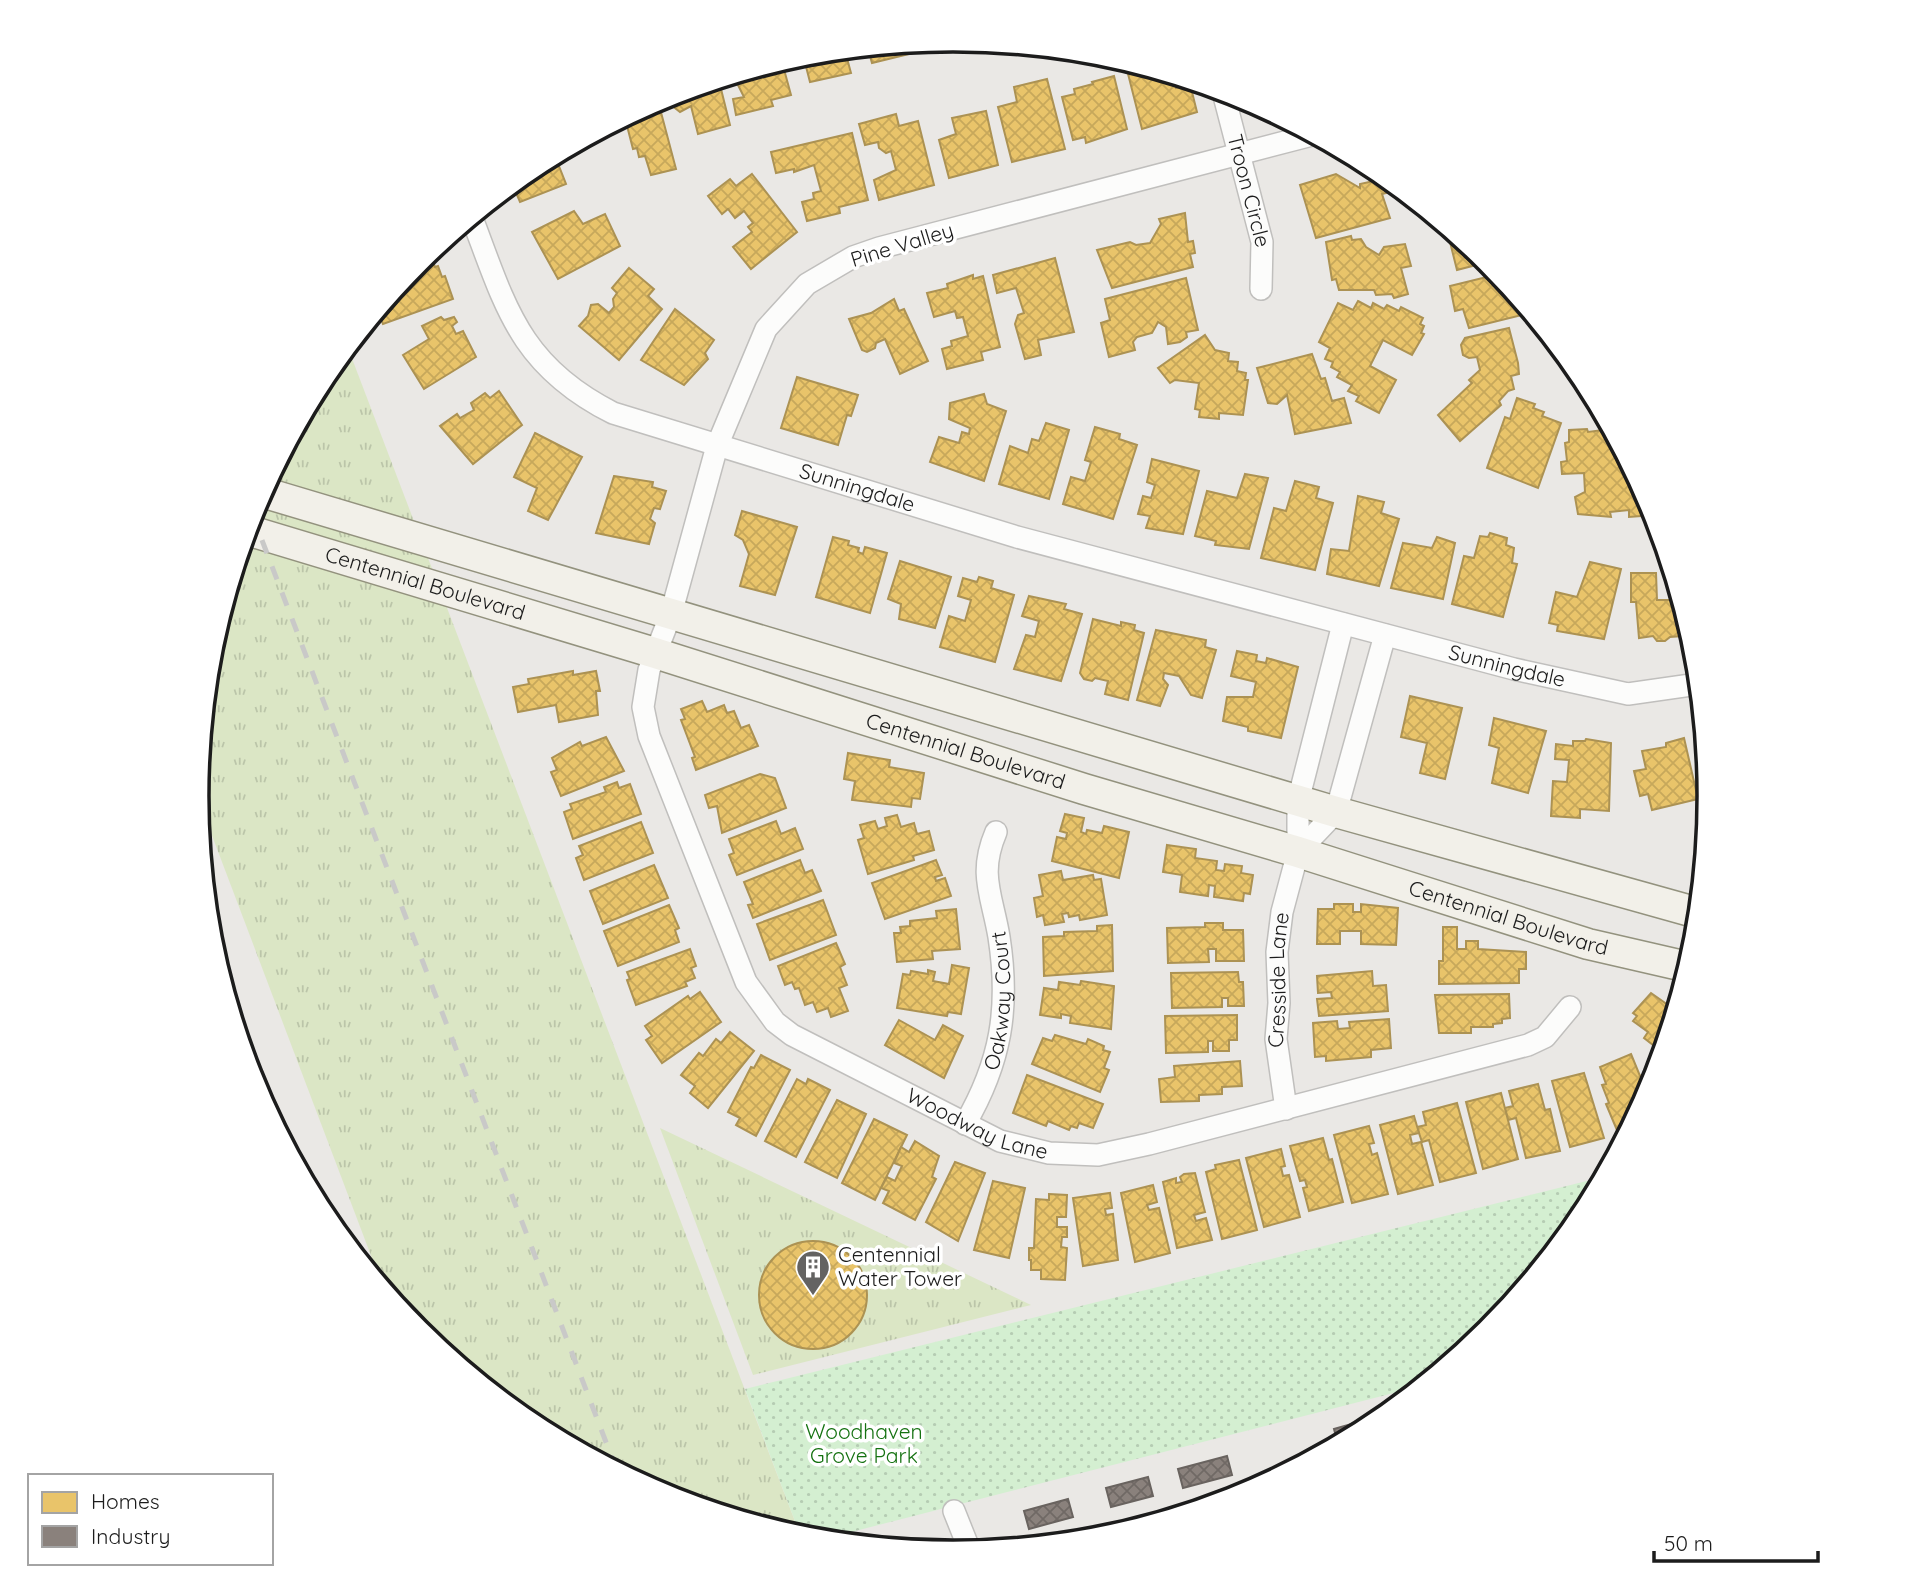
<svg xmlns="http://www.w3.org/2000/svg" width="1906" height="1593" viewBox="0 0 1906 1593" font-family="Quicksand,sans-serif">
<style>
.grass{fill:url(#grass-tufts)}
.park{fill:url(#park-dots)}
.homes{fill:url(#homes-cross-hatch);stroke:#ac9253;stroke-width:2}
.industry{fill:url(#industry-cross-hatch);stroke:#69635f;stroke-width:2}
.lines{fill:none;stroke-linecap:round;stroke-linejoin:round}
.minor-casing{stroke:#c0bfbd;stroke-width:24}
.secondary-casing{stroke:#93927e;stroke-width:33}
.minor{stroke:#fcfcfb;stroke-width:21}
.secondary{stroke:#f2f0e9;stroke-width:30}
.rail{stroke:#c9c9c8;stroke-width:5;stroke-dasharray:14 14;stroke-linecap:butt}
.labels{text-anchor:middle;stroke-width:7;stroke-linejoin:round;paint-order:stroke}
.street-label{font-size:21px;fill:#1c1c1c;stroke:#fff}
.poi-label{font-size:21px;fill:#1c1c1c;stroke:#fff;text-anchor:start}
.park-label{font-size:21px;fill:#157211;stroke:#fff}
.rim{fill:none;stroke:#1c1c1c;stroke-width:3.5}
</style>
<defs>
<pattern id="grass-tufts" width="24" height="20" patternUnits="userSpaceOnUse" patternTransform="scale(1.75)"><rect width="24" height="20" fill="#dbe6c5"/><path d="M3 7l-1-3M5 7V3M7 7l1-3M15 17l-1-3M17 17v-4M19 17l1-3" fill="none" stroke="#bbc5a9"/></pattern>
<pattern id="park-dots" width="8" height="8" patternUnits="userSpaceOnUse" patternTransform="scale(1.75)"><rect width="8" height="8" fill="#d4efd1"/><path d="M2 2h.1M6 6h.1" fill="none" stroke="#b5ccb3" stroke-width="1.8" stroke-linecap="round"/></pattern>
<pattern id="homes-cross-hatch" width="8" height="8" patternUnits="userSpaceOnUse" patternTransform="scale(1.75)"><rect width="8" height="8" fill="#e9c46a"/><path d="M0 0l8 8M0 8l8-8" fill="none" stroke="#c7a85b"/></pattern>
<pattern id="industry-cross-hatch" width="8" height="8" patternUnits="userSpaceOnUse" patternTransform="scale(1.75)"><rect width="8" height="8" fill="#8a817c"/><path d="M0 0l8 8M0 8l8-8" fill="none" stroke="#706965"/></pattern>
</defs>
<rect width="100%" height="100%" fill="#eae8e5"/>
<g class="grass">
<polygon points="348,348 801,1537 663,1495 533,1425 418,1331 384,1290 197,796 211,649 254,507 324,376"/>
<polygon points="660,1128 1031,1305 753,1375"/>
</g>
<polygon class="park" points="1603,1177 1582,1217 1487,1332 1421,1386 820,1540 801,1537 745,1389"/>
<g class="homes">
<polygon points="910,44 913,53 872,63 868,49"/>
<polygon points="845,51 851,73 810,82 803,55"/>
<polygon points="782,62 791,95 771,100 773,106 736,115 733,99 744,97 738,85 745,73"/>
<polygon points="1125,62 1173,77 1176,88 1190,84 1197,112 1142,129"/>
<polygon points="1114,76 1127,129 1086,143 1085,137 1073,140 1062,97 1075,94 1074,89 1093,84 1092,82"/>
<polygon points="1047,79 1065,149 1012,162 998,107 1017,102 1014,87"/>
<polygon points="719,81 730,125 698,134 691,106 680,112 665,100"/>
<polygon points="658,101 676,169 651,175 645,156 639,157 637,148 633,149 625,118"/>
<polygon points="986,111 998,165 949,178 939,140 956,134 952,118"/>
<polygon points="896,114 899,126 918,121 934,185 879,200 874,180 896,170 891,151 886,153 879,148 878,142 865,145 859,124"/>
<polygon points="852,133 868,200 839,207 840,213 807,221 802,202 814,199 813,193 821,191 814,165 794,172 794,169 776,173 771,152"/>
<polygon points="574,146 576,149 555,156 566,184 520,202 514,188 518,186 514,183 533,167"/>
<polygon points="752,174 797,232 751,269 733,247 752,232 748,227 753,223 744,211 735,218 728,209 722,214 708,196 730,179 736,186"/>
<polygon points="1336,174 1360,188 1360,184 1383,179 1386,193 1382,194 1390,218 1316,238 1300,185"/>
<polygon points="574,211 583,224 605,214 620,246 558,279 532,232"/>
<polygon points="1185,213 1188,242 1193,241 1195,253 1190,254 1193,267 1112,288 1097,250 1130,242 1136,245 1150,243 1161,224 1159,219"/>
<polygon points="1452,233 1488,262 1457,270 1448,234"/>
<polygon points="1351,236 1352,240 1361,239 1366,247 1379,255 1384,247 1405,244 1411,266 1401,268 1408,294 1394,298 1392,294 1376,295 1374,290 1339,290 1336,279 1332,280 1326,242"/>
<polygon points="430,252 435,267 438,266 442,277 445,276 453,299 383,324 378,311 394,297 393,293"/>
<polygon points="1055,258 1074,332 1038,340 1041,355 1025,359 1015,324 1018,315 1024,313 1016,288 997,293 993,275"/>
<polygon points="629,268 654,289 648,296 662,309 619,360 579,326 588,316 591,305 598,304 609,313 614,307 613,299 617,293 612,288"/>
<polygon points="1494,270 1530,313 1469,328 1463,309 1455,311 1450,286 1495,275"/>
<polygon points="973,275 973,279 983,276 1000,347 981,352 983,360 947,369 942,349 952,346 951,341 968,336 963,317 957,318 955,311 934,317 927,293 948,288 947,284"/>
<polygon points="1186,278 1198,330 1186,332 1187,337 1180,342 1168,344 1166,327 1158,322 1152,333 1137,337 1133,342 1135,350 1109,357 1101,323 1110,320 1105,299"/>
<polygon points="894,299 899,311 904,309 928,361 900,374 885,339 876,343 875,348 867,352 862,350 849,319 871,313"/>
<polygon points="1358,301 1371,308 1373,303 1384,309 1387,305 1399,311 1401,307 1423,318 1420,324 1424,326 1421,333 1424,334 1412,355 1383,340 1370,366 1396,380 1379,413 1356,401 1359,396 1348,391 1352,385 1337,377 1340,372 1331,367 1333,362 1325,359 1330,348 1319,342 1338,303 1353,310"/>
<polygon points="675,309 714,340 705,353 708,359 684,385 641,360"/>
<polygon points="441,317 444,320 454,317 457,322 452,326 456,334 463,331 476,357 424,389 403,355 429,339 422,326"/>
<polygon points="1509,328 1518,363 1519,374 1511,376 1514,389 1508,391 1499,401 1501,405 1460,441 1438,415 1472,383 1469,380 1480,370 1477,357 1469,358 1463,355 1461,345 1465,338"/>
<polygon points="1205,335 1215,350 1229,353 1228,361 1238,362 1237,371 1246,373 1245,380 1248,380 1243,415 1219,413 1219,419 1199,417 1200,410 1195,409 1199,383 1175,380 1170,383 1158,368"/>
<polygon points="1312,354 1321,379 1325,378 1332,401 1344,398 1351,423 1295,434 1287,395 1277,404 1268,403 1257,368"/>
<polygon points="797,377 858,395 851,416 847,415 838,445 781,428"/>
<polygon points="499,391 522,425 473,464 440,426 457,414 460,418 474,410 471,403 485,393 490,398"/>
<polygon points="984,394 987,404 1006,411 984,481 930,462 939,437 959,443 962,432 969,434 970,428 949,419 950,403"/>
<polygon points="1517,398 1535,404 1533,408 1544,412 1542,416 1561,423 1538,488 1487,468 1505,417 1510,419"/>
<polygon points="1046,423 1069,430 1049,499 999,484 1010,446 1028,453 1032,439 1039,441"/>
<polygon points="1095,427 1120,434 1119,439 1137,445 1113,519 1063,504 1071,477 1085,481 1091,462 1085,460"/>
<polygon points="1587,429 1588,432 1610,429 1654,515 1629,517 1629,510 1610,512 1611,517 1578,514 1575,497 1585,492 1584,473 1562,474 1561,462 1567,461 1565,443 1569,442 1569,430"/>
<polygon points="535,433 582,457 548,520 528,511 537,488 514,477"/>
<polygon points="1152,459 1199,471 1183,534 1146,528 1150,516 1138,514 1143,496 1151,498 1155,485 1147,482"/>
<polygon points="1245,474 1268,478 1249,549 1215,545 1216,541 1195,536 1207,491 1237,498"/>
<polygon points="614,476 653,482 652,487 666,491 660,509 654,508 650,519 655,523 649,544 596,533"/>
<polygon points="1295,481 1319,487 1316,498 1333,503 1315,570 1261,558 1274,508 1286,511"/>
<polygon points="1358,496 1384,502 1381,513 1399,519 1379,586 1327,574 1331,549 1349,551"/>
<polygon points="742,511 797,527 775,595 740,586 749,554 743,540 735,535"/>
<polygon points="1490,533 1507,538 1506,545 1514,548 1512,563 1517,564 1503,617 1452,604 1464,556 1474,558 1480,536 1488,537"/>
<polygon points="833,537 849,541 848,545 859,548 858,552 863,554 865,547 887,553 870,613 816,597"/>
<polygon points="1437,537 1455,543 1443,599 1391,588 1403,543 1432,548"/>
<polygon points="900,561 951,577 935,628 899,619 901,604 888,599"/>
<polygon points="1590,562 1621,569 1604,639 1557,631 1558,625 1549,623 1556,592 1577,597"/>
<polygon points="1631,573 1656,573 1657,600 1671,600 1670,596 1677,591 1689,630 1683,636 1670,637 1665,641 1657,641 1653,636 1639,638 1636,602 1631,602"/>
<polygon points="979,577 993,581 991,588 1014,595 995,662 940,647 949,616 965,621 971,600 958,596 963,578 977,582"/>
<polygon points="1029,596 1066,604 1064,609 1082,614 1061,681 1014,669 1026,635 1035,637 1039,621 1022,616"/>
<polygon points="1093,619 1121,626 1121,622 1135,625 1134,630 1144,633 1128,700 1105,694 1108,681 1095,678 1092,681 1084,679 1080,673"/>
<polygon points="1156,630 1206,640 1205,647 1216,650 1202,698 1191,695 1179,676 1164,673 1163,679 1168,685 1160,706 1137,700"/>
<polygon points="1237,651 1257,655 1256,661 1266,663 1267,658 1298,667 1281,738 1248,731 1248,727 1223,721 1227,697 1253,697 1256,682 1231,676"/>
<polygon points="573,671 573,675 596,671 600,691 596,691 598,715 559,722 556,705 518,712 513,687 529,684 528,679"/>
<polygon points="1410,696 1462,708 1445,779 1420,773 1427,743 1401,737"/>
<polygon points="702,701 707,712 724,705 727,713 734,711 741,728 749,725 758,746 696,770 692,758 695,757 681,720 685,719 681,709"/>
<polygon points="1494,718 1546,731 1528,793 1492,783 1499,748 1489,745"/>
<polygon points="606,737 624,771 561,796 551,772 557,770 552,758 580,742 582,746"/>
<polygon points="1684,738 1698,799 1652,810 1648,794 1640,796 1634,771 1646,769 1642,751 1666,747 1666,743"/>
<polygon points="1586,739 1611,743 1609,811 1580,809 1580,818 1551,816 1553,781 1567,782 1569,760 1555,759 1556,744 1573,746 1573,741 1585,741"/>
<polygon points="848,753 890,760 889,767 924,773 920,799 912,798 911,807 852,800 855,781 844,779"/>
<polygon points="760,774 775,778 786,808 722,833 717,806 709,808 705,795"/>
<polygon points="617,782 619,788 630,784 641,814 573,839 564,812 572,809 570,804 606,792 604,787"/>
<polygon points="1065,814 1084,818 1081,832 1086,834 1087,830 1102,833 1104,826 1129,832 1119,878 1052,861 1057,837 1066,839 1067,833 1060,831"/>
<polygon points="897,815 901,827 914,823 917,834 929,831 934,850 913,856 914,860 868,874 858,840 864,838 860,825 875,821 878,829 887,826 885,818"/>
<polygon points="776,821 781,834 795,828 803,849 737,875 729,855 734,853 729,839"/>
<polygon points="641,822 653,853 584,880 576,858 583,855 579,846"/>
<polygon points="1167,845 1196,849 1195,858 1217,861 1216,870 1224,871 1225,864 1242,866 1241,873 1253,875 1250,894 1244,893 1243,901 1214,897 1215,886 1209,885 1208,896 1180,892 1182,875 1163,872"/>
<polygon points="800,860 805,873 812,870 821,891 753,918 748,905 753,904 744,882"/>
<polygon points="936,860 942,875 935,877 936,881 945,878 951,896 885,919 872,883"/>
<polygon points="654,865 668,898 603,924 590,891"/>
<polygon points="1061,871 1063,880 1093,875 1094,880 1101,879 1107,915 1080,920 1079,915 1069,917 1068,913 1062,914 1064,922 1045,925 1043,915 1037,917 1034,898 1043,896 1039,875"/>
<polygon points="823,900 836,935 770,960 757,924"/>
<polygon points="1334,904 1353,904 1353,912 1361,912 1361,904 1398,908 1396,945 1361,944 1361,931 1340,931 1340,944 1317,944 1318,909 1334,909"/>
<polygon points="669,905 679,928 675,930 679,942 618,966 604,931"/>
<polygon points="956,909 960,949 932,951 933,959 897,962 894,933 901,933 900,927 910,926 910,921 937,918 936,911"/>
<polygon points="1205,923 1223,923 1223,930 1243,930 1244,961 1216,961 1216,949 1208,949 1209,962 1168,963 1167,928 1205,927"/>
<polygon points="1112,925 1113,971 1044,976 1043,937 1064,936 1064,932 1097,931 1097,926"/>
<polygon points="1443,927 1457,927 1457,949 1466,949 1466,941 1478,941 1478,949 1526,952 1526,969 1519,969 1519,983 1439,984 1439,961 1443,961"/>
<polygon points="836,943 845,964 840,967 847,985 839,988 848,1011 831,1017 828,1008 817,1012 813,1002 805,1005 799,988 795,989 792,982 785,985 778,966"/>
<polygon points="690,949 696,966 691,968 695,978 685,982 687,986 636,1005 627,980 630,979 627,972"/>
<polygon points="952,965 969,968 961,1014 948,1012 947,1016 897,1008 903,974 910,975 911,971 928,974 928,970 935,972 933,981 949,984"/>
<polygon points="1372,971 1373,986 1386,985 1388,1011 1319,1016 1317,999 1332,998 1331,992 1318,993 1317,976"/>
<polygon points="1238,972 1239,982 1243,982 1244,1006 1228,1006 1228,998 1222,998 1222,1007 1172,1008 1171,973"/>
<polygon points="1081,981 1114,986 1111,1029 1070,1023 1071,1016 1061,1014 1061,1018 1040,1015 1044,988 1058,990 1059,982 1080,985"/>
<polygon points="700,992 721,1022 662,1063 646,1040 652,1036 645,1026 688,996 690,999"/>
<polygon points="1651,993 1675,1010 1662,1052 1644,1038 1648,1032 1633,1021 1637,1016 1633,1013"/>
<polygon points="1509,994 1510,1018 1502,1019 1502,1023 1493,1024 1493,1027 1471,1027 1471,1033 1439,1033 1435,995"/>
<polygon points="1237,1015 1237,1040 1229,1040 1229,1051 1213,1051 1213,1041 1208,1041 1208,1052 1166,1053 1165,1016"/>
<polygon points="1389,1019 1391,1048 1371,1050 1371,1057 1326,1061 1326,1056 1315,1057 1313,1023 1337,1021 1338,1029 1350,1028 1349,1022"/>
<polygon points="899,1020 935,1040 943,1025 963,1036 944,1078 885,1045"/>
<polygon points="730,1032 754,1051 708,1108 690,1093 695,1086 681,1075 699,1053 703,1056 716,1039 721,1043"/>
<polygon points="1055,1035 1086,1044 1088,1039 1104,1046 1103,1050 1110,1052 1104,1068 1109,1070 1100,1092 1032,1064 1043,1038 1052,1041"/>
<polygon points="1631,1054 1640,1076 1656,1071 1627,1132 1619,1135 1606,1104 1609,1103 1602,1085 1606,1084 1600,1067"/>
<polygon points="761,1055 790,1070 756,1136 736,1125 740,1118 728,1112 751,1067 754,1068"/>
<polygon points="1240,1061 1242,1086 1222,1087 1222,1094 1199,1095 1199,1101 1161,1102 1159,1079 1175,1077 1174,1066"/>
<polygon points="1584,1073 1604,1138 1570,1147 1552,1081"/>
<polygon points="1027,1075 1103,1104 1093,1128 1079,1123 1077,1128 1071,1126 1069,1130 1048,1121 1046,1126 1013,1113"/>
<polygon points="797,1079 806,1084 808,1079 830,1090 796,1157 765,1141"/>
<polygon points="1538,1084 1545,1110 1550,1109 1560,1151 1526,1158 1516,1118 1508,1120 1505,1108 1513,1106 1509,1091"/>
<polygon points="1501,1093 1518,1159 1483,1169 1466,1102"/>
<polygon points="837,1100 866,1114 837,1178 805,1162"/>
<polygon points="1457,1103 1476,1173 1440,1182 1429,1140 1422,1142 1417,1127 1426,1125 1423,1112"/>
<polygon points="1414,1116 1419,1133 1410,1135 1412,1144 1421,1142 1433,1185 1398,1194 1380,1125"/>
<polygon points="874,1119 907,1135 875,1200 842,1183"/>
<polygon points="1369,1126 1374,1143 1369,1144 1372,1155 1377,1153 1388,1194 1352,1203 1334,1135"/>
<polygon points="1323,1138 1329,1160 1332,1159 1343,1202 1309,1211 1303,1188 1307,1187 1305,1180 1300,1181 1290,1146"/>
<polygon points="915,1141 939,1156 932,1177 936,1179 915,1220 883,1203 889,1191 881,1188 887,1177 895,1181 902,1166 894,1163 901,1147 909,1152"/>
<polygon points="1281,1149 1285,1166 1281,1167 1283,1176 1289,1175 1300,1217 1264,1227 1246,1158"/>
<polygon points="1239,1160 1257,1230 1222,1239 1206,1172 1216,1169 1215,1165"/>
<polygon points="955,1162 985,1173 958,1241 926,1222"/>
<polygon points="1195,1173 1205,1212 1194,1215 1196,1221 1206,1218 1212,1240 1177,1248 1163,1182 1176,1178 1176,1183 1182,1182 1180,1177 1184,1174"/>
<polygon points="993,1181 1025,1188 1009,1258 974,1250"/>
<polygon points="1153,1185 1157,1202 1147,1205 1149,1210 1159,1208 1170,1253 1135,1262 1121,1193"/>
<polygon points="1110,1193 1112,1208 1105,1209 1106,1215 1113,1214 1118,1260 1083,1266 1073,1198"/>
<polygon points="1049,1194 1067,1195 1066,1217 1057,1217 1057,1227 1067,1227 1067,1237 1062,1237 1061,1247 1067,1248 1065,1280 1041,1279 1041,1270 1031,1270 1031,1260 1029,1260 1029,1248 1034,1248 1036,1199 1049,1200"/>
<circle cx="813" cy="1295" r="54"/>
<polygon points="1163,1512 1165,1519 1108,1536 1106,1527"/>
</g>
<g class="industry">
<polygon points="1380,1416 1373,1426 1338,1444 1334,1429"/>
<polygon points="1227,1456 1232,1475 1183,1488 1178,1469"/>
<polygon points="1148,1477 1153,1496 1111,1507 1106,1488"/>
<polygon points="1068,1499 1073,1517 1029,1529 1024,1511"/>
</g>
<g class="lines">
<g class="minor-casing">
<g id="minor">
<path id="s1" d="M1223 92 1262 242 1261 289"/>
<path id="s2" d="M1312 135 879 248 853 257 807 284 766 329 717 446 671 614 649 670 643 707 649 736 746 982 775 1022 792 1035 1000 1141 1049 1153 1098 1155 1149 1144 1528 1045 1545 1037 1570 1007"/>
<path id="s3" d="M472 218C506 308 520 366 613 413L1017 537 1514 669 1628 694 1698 684"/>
<polyline points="1298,852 1336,812 1385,635"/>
<path id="s4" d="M1286 1109 1276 1039 1279 1003 1277 952 1282 912 1298 852V801L1343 624"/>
<path id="s5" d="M965 1124C1001 1062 1010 1008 999 937 992 895 978 874 996 832"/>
<polyline points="954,1511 970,1551"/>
</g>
</g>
<g class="secondary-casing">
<g id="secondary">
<polyline points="262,492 1336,812 1698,913"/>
<path id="s6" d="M247 530 655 653 1084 789 1298 852 1588 944 1688 967"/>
</g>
</g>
<use href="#minor" class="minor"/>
<use href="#secondary" class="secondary"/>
<polyline class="rail" points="252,514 617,1471"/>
</g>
<defs>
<g id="building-pin" transform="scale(1.75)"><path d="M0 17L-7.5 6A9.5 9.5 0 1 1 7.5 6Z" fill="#646362" stroke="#fff"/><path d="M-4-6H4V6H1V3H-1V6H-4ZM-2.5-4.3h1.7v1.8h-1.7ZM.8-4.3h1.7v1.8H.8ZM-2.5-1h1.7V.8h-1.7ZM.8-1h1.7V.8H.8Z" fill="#fff"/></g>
</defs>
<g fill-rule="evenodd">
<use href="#building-pin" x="813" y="1267"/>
</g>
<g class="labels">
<g class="street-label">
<text dy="7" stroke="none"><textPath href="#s1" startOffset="102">Troon Circle</textPath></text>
<text transform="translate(902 245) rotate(-17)" y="7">Pine Valley</text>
<text dy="7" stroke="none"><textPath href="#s3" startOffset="504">Sunningdale</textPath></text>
<text dy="7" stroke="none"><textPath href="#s6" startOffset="186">Centennial Boulevard</textPath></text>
<text dy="7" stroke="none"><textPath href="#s3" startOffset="1178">Sunningdale</textPath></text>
<text dy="7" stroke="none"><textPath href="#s6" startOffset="752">Centennial Boulevard</textPath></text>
<text dy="7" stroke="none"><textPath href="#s6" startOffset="1320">Centennial Boulevard</textPath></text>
<text dy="7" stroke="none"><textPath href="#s4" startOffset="130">Cresside Lane</textPath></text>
<text dy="7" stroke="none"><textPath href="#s5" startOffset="130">Oakway Court</textPath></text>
<text dy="7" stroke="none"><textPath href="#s2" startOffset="1559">Woodway Lane</textPath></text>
</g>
<g class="poi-label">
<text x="838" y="1262">Centennial<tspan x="838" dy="24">Water Tower</tspan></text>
</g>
<g class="park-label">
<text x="864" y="1439">Woodhaven<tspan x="864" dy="24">Grove Park</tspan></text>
</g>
</g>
<path d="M0 0H1906V1593H0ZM209 796a744 744 0 1 1 1488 0a744 744 0 1 1-1488 0Z" fill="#fff" fill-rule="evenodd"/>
<path class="rim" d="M209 796a744 744 0 1 1 1488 0a744 744 0 1 1-1488 0Z"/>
<rect x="28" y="1474" width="245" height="91" fill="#ffffff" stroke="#a4a4a4" stroke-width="2"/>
<rect x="42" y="1492" width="35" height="21" fill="#e9c46a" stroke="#a4a4a4" stroke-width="2"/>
<text x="91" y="1509" font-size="21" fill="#1c1c1c">Homes</text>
<rect x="42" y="1526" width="35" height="21" fill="#8a817c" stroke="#a4a4a4" stroke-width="2"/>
<text x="91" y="1544" font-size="21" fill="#1c1c1c">Industry</text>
<path d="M1654 1551v10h164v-10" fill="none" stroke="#1c1c1c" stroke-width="3.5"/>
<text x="1664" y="1551" font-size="21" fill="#1c1c1c" stroke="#ffffff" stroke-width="5" paint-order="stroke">50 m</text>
</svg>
